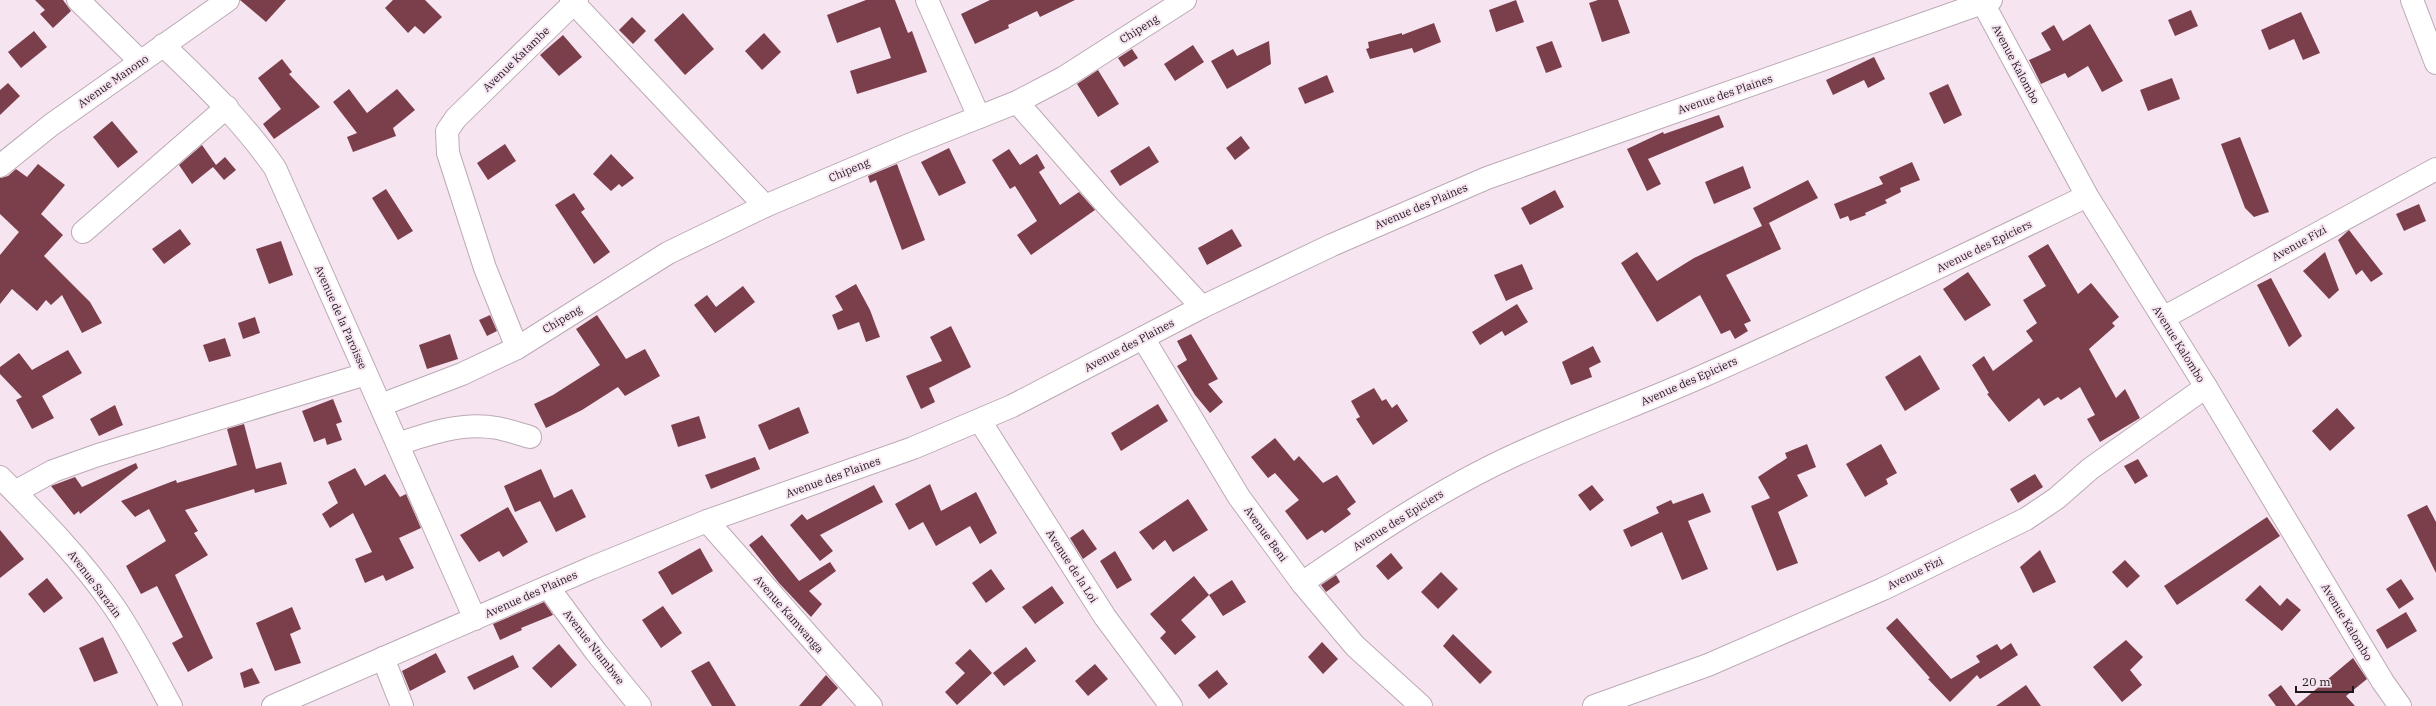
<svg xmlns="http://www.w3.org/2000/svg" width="2436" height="706" viewBox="0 0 2436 706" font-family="'IBM Plex Serif',serif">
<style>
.building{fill:#7b3f4c}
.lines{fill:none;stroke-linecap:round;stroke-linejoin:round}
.minor-casing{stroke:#bbaab5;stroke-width:24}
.tertiary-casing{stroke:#bbaab5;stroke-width:24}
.minor{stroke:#fff;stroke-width:22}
.tertiary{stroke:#fff;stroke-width:22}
.labels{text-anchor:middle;stroke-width:4;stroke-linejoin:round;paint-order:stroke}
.street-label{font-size:11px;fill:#1e181c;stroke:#f7e4f1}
</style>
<rect width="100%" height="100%" fill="#f7e4f1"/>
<g class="building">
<polygon points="35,0 63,0 71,11 53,28 40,14 45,10"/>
<polygon points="240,0 286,0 266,22"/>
<polygon points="393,0 425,0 442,17 424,34 415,26 408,33 385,8"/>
<polygon points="866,0 895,0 908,33 912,31 927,72 857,94 850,71 891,58 880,27 837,43 827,15"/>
<polygon points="990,0 1075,0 1040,17 1037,11 1008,25 1009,28 975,44 961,14"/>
<polygon points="1516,0 1524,22 1496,32 1489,10"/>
<polygon points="1598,0 1618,0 1630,33 1602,42 1589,3"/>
<polygon points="2191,10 2198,26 2175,36 2168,20"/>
<polygon points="2301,12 2320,53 2303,60 2294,39 2269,50 2261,30"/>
<polygon points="683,13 714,49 685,75 654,40"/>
<polygon points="632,17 646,31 633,44 619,30"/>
<polygon points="1434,23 1441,42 1414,53 1412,48 1370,59 1366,49 1369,48 1368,42 1402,33 1402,35"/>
<polygon points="2090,24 2123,81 2102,92 2088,66 2068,78 2065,73 2041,84 2029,60 2051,50 2041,33 2054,25 2063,41"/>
<polygon points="34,31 47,47 21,68 8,52"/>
<polygon points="764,33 781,52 762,70 745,51"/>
<polygon points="563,35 582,57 559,76 540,55"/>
<polygon points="1269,41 1271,64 1227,89 1211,61 1233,49 1237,56"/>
<polygon points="1552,41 1562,67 1546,73 1536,47"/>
<polygon points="1193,45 1204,62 1175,81 1164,64"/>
<polygon points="1132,49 1138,58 1124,67 1118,58"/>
<polygon points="1874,57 1885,79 1868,88 1864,80 1833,95 1826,80"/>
<polygon points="282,59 292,72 289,74 320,107 274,139 263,124 281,109 258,78"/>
<polygon points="1098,70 1119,104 1098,117 1077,84"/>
<polygon points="1327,75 1334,92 1305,104 1298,88"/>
<polygon points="2172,78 2180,99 2148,111 2140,90"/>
<polygon points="8,83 20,96 0,115 0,90"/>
<polygon points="1948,84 1962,115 1944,124 1929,93"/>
<polygon points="349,89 367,113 397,89 415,110 393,128 396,136 353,152 347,137 357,133 333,102"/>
<polygon points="1719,115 1724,127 1648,159 1661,184 1647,191 1627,149 1663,132 1664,134"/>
<polygon points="112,121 138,152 118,168 93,137"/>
<polygon points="1241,136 1250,148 1235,160 1226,148"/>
<polygon points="2240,137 2269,212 2254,217 2245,208 2221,144"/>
<polygon points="505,144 516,161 488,180 477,163"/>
<polygon points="202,145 216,165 225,157 236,170 224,180 213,167 192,184 179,165"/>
<polygon points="1149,146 1159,162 1120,186 1110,171"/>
<polygon points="949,148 966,183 939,196 921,162"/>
<polygon points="1009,149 1020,165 1037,154 1045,168 1039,172 1060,205 1079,192 1095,210 1031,255 1017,235 1037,221 1015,186 1010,189 992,160"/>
<polygon points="611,154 634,178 622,187 619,184 611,191 593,174"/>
<polygon points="1912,162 1920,180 1900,188 1901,192 1885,200 1887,203 1865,213 1866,215 1850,221 1848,216 1840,219 1834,204 1883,184 1879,177"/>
<polygon points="38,164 65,185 41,214 63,235 44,256 90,302 102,323 82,333 62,295 51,305 46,300 37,311 12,289 0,304 0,255 19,232 0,214 0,178 8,176 16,169 27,177"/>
<polygon points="897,164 925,240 902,250 876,180 870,183 868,176"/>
<polygon points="1743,166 1751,188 1714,204 1705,182"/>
<polygon points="1808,180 1818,198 1763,226 1769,223 1781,249 1726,275 1751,321 1744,324 1748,331 1735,339 1730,330 1721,334 1700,295 1657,322 1621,263 1637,252 1657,281 1694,258 1762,226 1753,208"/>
<polygon points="386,189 413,231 398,240 372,198"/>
<polygon points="1555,190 1564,207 1530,225 1521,208"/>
<polygon points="574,193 585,209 581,212 610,252 594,264 555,205"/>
<polygon points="2419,204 2426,221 2404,231 2396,214"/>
<polygon points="180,229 191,244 164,264 152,249"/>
<polygon points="1232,229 1242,246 1207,265 1198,248"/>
<polygon points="2349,230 2383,274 2371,282 2362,270 2356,275 2338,240"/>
<polygon points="281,241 293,275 269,284 256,249"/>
<polygon points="2048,244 2078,294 2091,283 2119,317 2112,323 2115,326 2089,349 2116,398 2125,389 2140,418 2100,442 2087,419 2095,415 2080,387 2061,400 2058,397 2044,406 2039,398 2009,422 1987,394 1989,393 1972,365 1984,356 1993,371 2033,341 2026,331 2037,323 2023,300 2046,286 2028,256"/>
<polygon points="2325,252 2339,290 2329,299 2303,271"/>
<polygon points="1522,264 1533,289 1506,301 1494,275"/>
<polygon points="1968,272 1991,305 1965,321 1943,289"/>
<polygon points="2271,278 2302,336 2289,347 2257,285"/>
<polygon points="856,284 870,310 880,337 866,342 859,322 838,330 832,315 843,310 835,296"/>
<polygon points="743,286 755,302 715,333 694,305 707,295 716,307"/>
<polygon points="1517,304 1528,322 1505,336 1502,331 1480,345 1472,332"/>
<polygon points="490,315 497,331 487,336 479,320"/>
<polygon points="597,315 626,359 645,349 660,376 625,396 618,387 582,410 546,428 534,404 553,395 600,365 576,329"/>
<polygon points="255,317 260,333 243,339 238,323"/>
<polygon points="951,326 971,367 929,388 935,402 921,409 906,376 942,361 930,337"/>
<polygon points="450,334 458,359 427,369 419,345"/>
<polygon points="1191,334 1218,379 1208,384 1223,402 1210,413 1195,395 1177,366 1187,360 1177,341"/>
<polygon points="225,338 231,356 209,362 203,345"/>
<polygon points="1593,346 1601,362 1589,368 1592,377 1571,385 1562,362"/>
<polygon points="68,350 82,373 42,396 54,418 32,429 16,400 22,397 0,374 0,367 19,353 32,370"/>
<polygon points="1920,355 1940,389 1905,411 1885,377"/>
<polygon points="1374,388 1382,401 1386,399 1392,408 1397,404 1408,421 1373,445 1356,419 1360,417 1351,401"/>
<polygon points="333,399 342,422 336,424 342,440 327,445 325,438 314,442 302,411"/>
<polygon points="1158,404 1168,421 1121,451 1111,433"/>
<polygon points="115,405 123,425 99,436 90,419"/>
<polygon points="799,407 809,433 769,450 758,425"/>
<polygon points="2337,408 2355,428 2330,451 2312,431"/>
<polygon points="699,416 706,438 678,447 671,425"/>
<polygon points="244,424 256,469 281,462 287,484 255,493 254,489 185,510 198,531 194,533 208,555 175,575 213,658 188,672 172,643 183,637 157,586 141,594 126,566 166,541 149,509 135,517 121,501 176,480 177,483 237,465 227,429"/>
<polygon points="1275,438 1294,461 1299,456 1323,483 1337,475 1356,502 1347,509 1351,514 1325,533 1322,530 1307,540 1285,511 1299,500 1275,473 1268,478 1251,457"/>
<polygon points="1807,444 1816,467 1797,475 1808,496 1778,512 1798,563 1777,571 1751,506 1770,498 1758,477 1787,458 1785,453"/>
<polygon points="1881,444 1897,473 1886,479 1888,484 1865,497 1846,464"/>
<polygon points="755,457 760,469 711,489 705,475"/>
<polygon points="2138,459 2148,476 2135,484 2124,466"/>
<polygon points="136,463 138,468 80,514 79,511 74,515 51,486 75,477 82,487"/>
<polygon points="355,468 365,486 385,474 400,497 406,494 421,528 399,538 414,568 386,581 383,575 365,583 355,559 372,552 353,513 330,528 322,514 338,503 328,482"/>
<polygon points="541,469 554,498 572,489 586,517 556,532 540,501 515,512 504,486"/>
<polygon points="2035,474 2043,487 2018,503 2010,489"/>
<polygon points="930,484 941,511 976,492 997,533 980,544 970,526 936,546 923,522 909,530 895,504"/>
<polygon points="874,485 883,502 820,535 833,551 820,561 790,525 802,514 807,520"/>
<polygon points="1592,485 1604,500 1590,511 1578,495"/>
<polygon points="1703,493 1711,512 1688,521 1708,569 1682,580 1662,532 1631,547 1623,530 1659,513 1656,507 1671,500 1673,504"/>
<polygon points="1188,499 1208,530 1173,552 1165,540 1153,550 1139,532"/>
<polygon points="2427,505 2436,522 2436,573 2407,515"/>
<polygon points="508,507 528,542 503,557 499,551 479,562 460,535"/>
<polygon points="2267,517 2280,536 2177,605 2164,586"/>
<polygon points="1083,529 1097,549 1083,559 1070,538"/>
<polygon points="0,530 24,559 0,578"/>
<polygon points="762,535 799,581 830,562 836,571 809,591 822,604 811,617 779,583 749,545"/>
<polygon points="700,548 713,571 672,595 658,572"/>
<polygon points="2040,550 2056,582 2033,593 2020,567"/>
<polygon points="1115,551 1132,580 1117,589 1100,561"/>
<polygon points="1391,553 1403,568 1388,580 1376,566"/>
<polygon points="2125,560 2140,576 2127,588 2112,572"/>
<polygon points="991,569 1005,589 986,603 972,583"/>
<polygon points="1441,572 1458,589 1438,609 1421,592"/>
<polygon points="1336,575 1340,582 1326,592 1321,585"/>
<polygon points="1194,576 1209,595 1181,620 1196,637 1175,655 1160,638 1166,632 1150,614"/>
<polygon points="47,578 63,598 44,613 28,594"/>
<polygon points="2401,579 2414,599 2399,609 2386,589"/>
<polygon points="1232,580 1246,602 1223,616 1209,595"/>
<polygon points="2260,585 2280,606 2287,598 2301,610 2282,631 2245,600"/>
<polygon points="1052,586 1064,603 1035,624 1022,607"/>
<polygon points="544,602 553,615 521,628 522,630 500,640 493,624"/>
<polygon points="663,606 682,633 661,648 642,620"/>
<polygon points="292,607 301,629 290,634 301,663 275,671 256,623"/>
<polygon points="2406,612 2417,631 2387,649 2376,630"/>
<polygon points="1897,618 1951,679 1980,662 1976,656 1997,644 2001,650 2011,643 2018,655 1980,679 1977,675 1950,702 1928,679 1930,678 1886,628"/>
<polygon points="1453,634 1492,672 1480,684 1443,646"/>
<polygon points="103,637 118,673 94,682 79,648"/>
<polygon points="2126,640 2143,657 2130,670 2142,685 2122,702 2093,667"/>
<polygon points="1322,642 1338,659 1323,674 1308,657"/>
<polygon points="559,644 577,665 551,688 532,668"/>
<polygon points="1026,647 1036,661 1004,686 993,673"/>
<polygon points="970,649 992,673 957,705 945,692 965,673 955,663"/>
<polygon points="436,653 446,672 410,691 402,671"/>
<polygon points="513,655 519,667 474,690 467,677"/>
<polygon points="2353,658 2367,679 2346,696 2355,706 2276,706 2268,695 2281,685 2296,706"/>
<polygon points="709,661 736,706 712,706 691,671"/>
<polygon points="1095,664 1108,679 1088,696 1075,681"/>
<polygon points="252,668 260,683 244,688 240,673"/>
<polygon points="1217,670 1228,684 1209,699 1198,685"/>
<polygon points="826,675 838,688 821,706 799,706"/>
<polygon points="2026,685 2041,706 1996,706"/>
</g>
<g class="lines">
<g class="minor-casing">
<g id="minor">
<polyline points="78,0 140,61"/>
<polyline points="571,0 765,206"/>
<polyline points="927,0 979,117"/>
<polyline points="2412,0 2436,63"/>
<polyline points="1983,3 2087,196 2206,387 2383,682 2400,706"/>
<path d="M163 45C204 84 243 122 275 168L475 619"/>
<polyline points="1017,102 1107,205 1202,307"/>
<polyline points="0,166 51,125 228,0"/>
<polyline points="83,232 227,107"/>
<polyline points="2163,318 2436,169"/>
<polyline points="1143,338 1239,497 1302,583 1355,646 1421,706"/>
<polyline points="517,348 485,268 448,153 447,131 456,118 577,0"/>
<polyline points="381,405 462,374 517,348 668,253 765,206 909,145 1017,102 1063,78 1185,0"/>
<polyline points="980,421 1105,617 1171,706"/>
<path d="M398 444C430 433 463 422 497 428 508 430 519 434 530 437"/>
<path d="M0 477C41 518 82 560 115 608 136 639 153 673 171 706"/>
<polyline points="15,492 53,471 98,455 366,374"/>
<polyline points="707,521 871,706"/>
<path d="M1302 583C1371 536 1440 489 1517 454 1576 427 1637 405 1696 379 1828 321 1957 259 2087 196"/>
<polyline points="548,587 596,652 640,706"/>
<polyline points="383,658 402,706"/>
<polyline points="1594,706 1708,665 1883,589 2026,519 2057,498 2090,469 2206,387"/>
</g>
</g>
<g class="tertiary-casing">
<polyline id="tertiary" points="273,706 591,568 707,521 913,448 1012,406 1202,307 1332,245 1487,178 1991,0"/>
</g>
<use href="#minor" class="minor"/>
<use href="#tertiary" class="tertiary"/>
</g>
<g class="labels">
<g class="street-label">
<text transform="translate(1139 29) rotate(-32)" y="4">Chipeng</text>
<text transform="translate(516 59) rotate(-44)" y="4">Avenue Katambe</text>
<text transform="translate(2016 64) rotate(62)" y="4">Avenue Kalombo</text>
<text transform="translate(113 81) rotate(-35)" y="4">Avenue Manono</text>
<text transform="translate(1725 94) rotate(-19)" y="4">Avenue des Plaines</text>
<text transform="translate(849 170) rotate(-23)" y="4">Chipeng</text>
<text transform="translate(1421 206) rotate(-23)" y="4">Avenue des Plaines</text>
<text transform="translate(2299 243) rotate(-29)" y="4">Avenue Fizi</text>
<text transform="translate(1984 246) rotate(-26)" y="4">Avenue des Epiciers</text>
<text transform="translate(341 317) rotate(66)" y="4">Avenue de la Paroisse</text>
<text transform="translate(562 319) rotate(-31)" y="4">Chipeng</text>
<text transform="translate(2179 344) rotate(58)" y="4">Avenue Kalombo</text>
<text transform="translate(1129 345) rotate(-28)" y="4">Avenue des Plaines</text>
<text transform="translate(1689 381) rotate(-24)" y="4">Avenue des Epiciers</text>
<text transform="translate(833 477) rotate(-20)" y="4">Avenue des Plaines</text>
<text transform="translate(1398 520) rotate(-32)" y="4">Avenue des Epiciers</text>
<text transform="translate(1266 534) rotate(54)" y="4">Avenue Beni</text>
<text transform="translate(1072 566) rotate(57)" y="4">Avenue de la Loi</text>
<text transform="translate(1915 573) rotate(-26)" y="4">Avenue Fizi</text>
<text transform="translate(95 584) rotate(53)" y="4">Avenue Sarazin</text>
<text transform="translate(531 594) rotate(-24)" y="4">Avenue des Plaines</text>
<text transform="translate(789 614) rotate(49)" y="4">Avenue Kamwanga</text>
<text transform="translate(2347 622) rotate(59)" y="4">Avenue Kalombo</text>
<text transform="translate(594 647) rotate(52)" y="4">Avenue Ntambwe</text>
</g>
</g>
<path d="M2296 686v6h57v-6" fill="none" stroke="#1e181c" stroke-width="2"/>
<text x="2302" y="686" font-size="12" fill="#1e181c" stroke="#f7e4f1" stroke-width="3" paint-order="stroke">20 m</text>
</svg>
